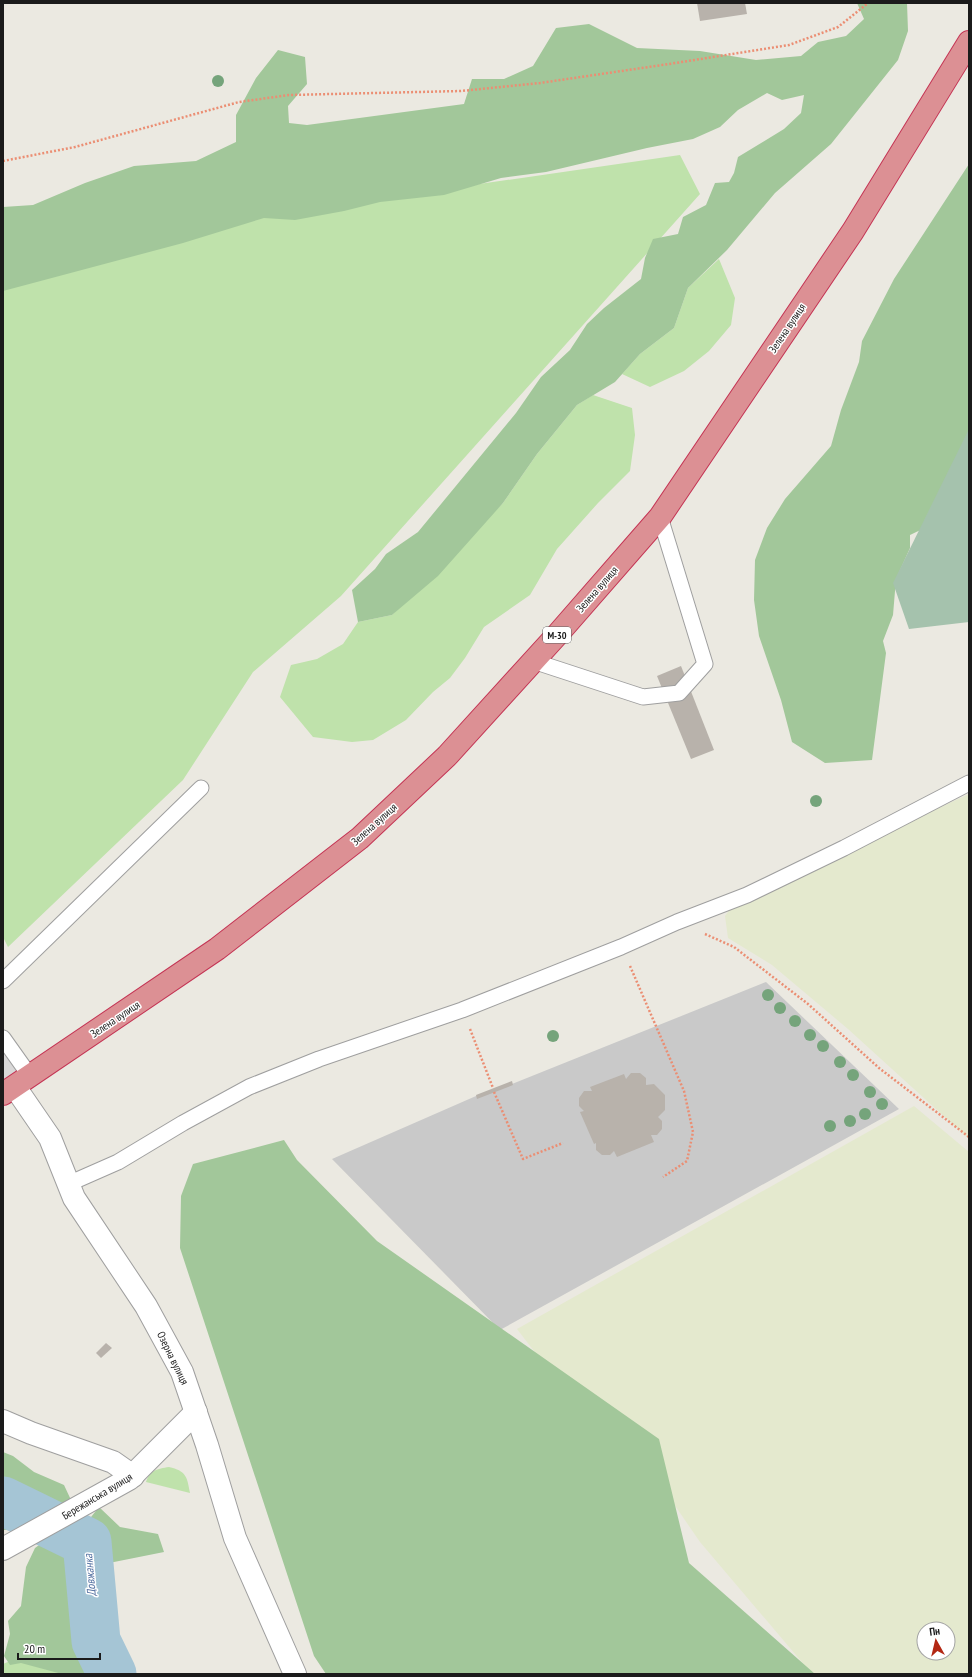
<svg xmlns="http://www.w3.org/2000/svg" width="972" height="1677" viewBox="0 0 972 1677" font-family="'PT Sans Narrow',sans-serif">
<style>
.residential{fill:#d9d8d8}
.religious{fill:#c9c9c9}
.farmland{fill:#e4e9ce;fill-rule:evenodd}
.grass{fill:#bfe2ab}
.forest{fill:#a2c79a}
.cemetery{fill:#a5c2ad}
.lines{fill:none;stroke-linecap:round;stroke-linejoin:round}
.river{stroke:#a5c5d5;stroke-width:49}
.building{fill:#b8b2ab}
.lane-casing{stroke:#9f9f9f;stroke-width:17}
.street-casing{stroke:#9f9f9f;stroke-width:24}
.highway-casing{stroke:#c43454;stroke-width:24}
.path{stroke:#eb8e73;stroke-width:2.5;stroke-dasharray:2 2;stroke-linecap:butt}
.lane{stroke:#fff;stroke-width:15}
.street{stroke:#fff;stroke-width:22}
.highway{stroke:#dc9094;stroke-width:22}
.tree{fill:#75a47b}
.labels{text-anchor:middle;stroke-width:3;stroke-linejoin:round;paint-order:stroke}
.shield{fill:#fff;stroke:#5f5f5f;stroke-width:1}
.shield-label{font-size:10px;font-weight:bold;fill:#1b1b1b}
.street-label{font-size:11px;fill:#1b1b1b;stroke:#fff}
.water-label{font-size:12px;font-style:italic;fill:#526fa0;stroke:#fff}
</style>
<rect width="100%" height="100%" fill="#ebe9e1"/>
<polygon class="residential" points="3,1038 30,1076 3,1094"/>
<polygon class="religious" points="766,982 899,1109 500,1330 332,1159 476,1096 512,1084"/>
<g class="farmland">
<polygon points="969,794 969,1139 848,1029 772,965 728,938 725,916 735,902"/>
<path d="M914 1106 969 1152V1674H812L700 1542 623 1430 564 1390 517 1329ZM924 1629H948V1653H924Z"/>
</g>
<g class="grass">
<polygon points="680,155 700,194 341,596 253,672 183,780 8,947 3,937 3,253"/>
<polygon points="719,259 735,298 731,325 709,351 684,371 650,387 622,374 640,354 674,328 688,288"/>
<polygon points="593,395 632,408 635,435 630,471 598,503 557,549 530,595 484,627 465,658 450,678 433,692 406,720 373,740 352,742 313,737 280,697 291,665 317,659 343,644 358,622 392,615 503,503 537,454 577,405"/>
<path d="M169 1467C186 1471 187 1476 190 1493L146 1482C150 1470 157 1469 169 1467Z"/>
<polygon points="19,1657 66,1674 3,1674 3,1664"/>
</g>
<g class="forest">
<polygon points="857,3 907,3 908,31 898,60 831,144 775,193 727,250 688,288 674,328 640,354 615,382 577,405 537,454 503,503 438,576 392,615 358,622 352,590 375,569 386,554 418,532 516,413 541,377 570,350 587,324 604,308 641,279 645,258 653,239 678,234 683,217 706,205 715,183 729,182 734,173 738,157 784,129 801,113 804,95 782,100 767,93 738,110 720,127 693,139 647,148 546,172 501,178 444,195 380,202 344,211 295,220 264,218 183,243 3,291 3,207 33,205 85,183 134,166 196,161 236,142 236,115 256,78 278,50 305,57 307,84 288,106 289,123 307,125 464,104 472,79 504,79 533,66 556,28 589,24 637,48 700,51 756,60 801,56 818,42 846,36 864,19"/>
<polygon points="969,164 969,457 933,524 910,535 910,548 896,579 893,615 883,641 886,653 872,760 825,763 792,742 781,700 759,636 754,600 755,560 767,528 785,499 831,446 841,410 859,362 862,341 894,279"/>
<polygon points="284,1140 297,1160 377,1241 659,1439 689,1563 815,1674 326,1674 314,1656 180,1248 181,1196 193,1164"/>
<path d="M3 1452 13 1456 34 1472 64 1485 71 1500C66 1502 59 1504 54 1507 38 1515 22 1531 3 1530Z"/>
<polygon points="99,1507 120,1527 158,1534 164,1552 109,1563 107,1589 86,1619 108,1642 119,1674 62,1674 21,1663 10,1665 4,1656 10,1634 8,1621 21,1606 26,1567 35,1548 50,1537 80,1531"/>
</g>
<polygon class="cemetery" points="969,429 969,622 909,629 893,583"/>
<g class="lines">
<polyline class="river" points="3,1501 87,1542 96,1641 112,1674"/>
</g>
<g class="building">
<polygon points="697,3 745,3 747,14 700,21"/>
<polygon points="681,666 714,750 691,759 657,676"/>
<polygon points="631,1073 640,1073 646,1078 646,1085 654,1084 665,1095 665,1110 658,1117 662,1121 662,1129 657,1135 651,1135 654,1142 617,1157 614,1151 610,1155 602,1155 596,1150 596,1143 594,1144 580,1112 584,1111 579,1106 579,1098 584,1091 592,1091 590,1087 624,1074 626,1079"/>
<polygon points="512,1081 513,1085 477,1099 476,1095"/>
<polygon points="106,1343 112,1348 101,1358 96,1353"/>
</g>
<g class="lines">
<g class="lane-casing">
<g id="lane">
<polyline points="533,661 643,697 679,693 705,664 660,517"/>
<polyline points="3,981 201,788"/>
<polyline points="3,1038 30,1076"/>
<polyline points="68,1184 118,1162 183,1123 249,1087 319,1059 462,1010 621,947 677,922 747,895 844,848 969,783"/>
</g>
</g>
<g class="street-casing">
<g id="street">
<polyline points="15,1087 50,1138 74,1198 146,1306 182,1372 207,1445 235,1538 295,1674"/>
<polyline points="3,1421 31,1433 113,1462 133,1476"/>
<polyline points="3,1549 129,1479 196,1412"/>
</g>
</g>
<g class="highway-casing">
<polyline id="highway" points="3,1094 217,949 360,838 447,756 557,635 660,517 853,231 969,42"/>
</g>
<g class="path">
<polyline points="3,161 75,147 239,102 289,95 461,91 540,83 669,64 789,45 838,27 868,3"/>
<polyline points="705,934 734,947 808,1004 879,1068 969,1137"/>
<polyline points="630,966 684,1091 693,1132 687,1161 663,1177"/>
<polyline points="470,1029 493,1088"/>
<polyline points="494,1092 523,1159 563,1143"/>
</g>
<use href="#lane" class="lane"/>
<use href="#street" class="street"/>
<use href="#highway" class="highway"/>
</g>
<g class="tree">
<circle cx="218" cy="81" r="6"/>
<circle cx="816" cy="801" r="6"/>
<circle cx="768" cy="995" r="6"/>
<circle cx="780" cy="1008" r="6"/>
<circle cx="795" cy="1021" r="6"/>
<circle cx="810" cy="1035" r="6"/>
<circle cx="553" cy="1036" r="6"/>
<circle cx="823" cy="1046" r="6"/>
<circle cx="840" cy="1062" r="6"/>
<circle cx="853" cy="1075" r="6"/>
<circle cx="870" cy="1092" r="6"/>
<circle cx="882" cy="1104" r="6"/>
<circle cx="865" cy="1114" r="6"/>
<circle cx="850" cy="1121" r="6"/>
<circle cx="830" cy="1126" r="6"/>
</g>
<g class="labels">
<rect class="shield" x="543" y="627" width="28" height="16" rx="3"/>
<g class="shield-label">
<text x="557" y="639">М-30</text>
</g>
<g class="street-label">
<text transform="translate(787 328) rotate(-56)" y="4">Зелена вулиця</text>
<text transform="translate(597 589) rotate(-49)" y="4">Зелена вулиця</text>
<text transform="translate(374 824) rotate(-42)" y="4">Зелена вулиця</text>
<text transform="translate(115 1019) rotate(-34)" y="4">Зелена вулиця</text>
<text transform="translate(173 1358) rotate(64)" y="4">Озерна вулиця</text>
<text transform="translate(97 1496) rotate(-31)" y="4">Бережанська вулиця</text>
</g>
<g class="water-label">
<text transform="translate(90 1575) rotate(-95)" y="4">Довжанка</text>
</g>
</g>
<rect width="972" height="1677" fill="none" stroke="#1b1b1b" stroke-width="8"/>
<g transform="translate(936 1641) rotate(352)"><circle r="19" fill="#ffffff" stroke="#a4a4a4"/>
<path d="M0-3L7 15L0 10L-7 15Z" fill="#b32713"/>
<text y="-6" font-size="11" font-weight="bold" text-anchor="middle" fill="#1b1b1b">Пн</text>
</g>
<path d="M18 1653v6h82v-6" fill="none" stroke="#1b1b1b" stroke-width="2"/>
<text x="24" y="1653" font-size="12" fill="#1b1b1b" stroke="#ffffff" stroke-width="3" paint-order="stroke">20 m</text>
</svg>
